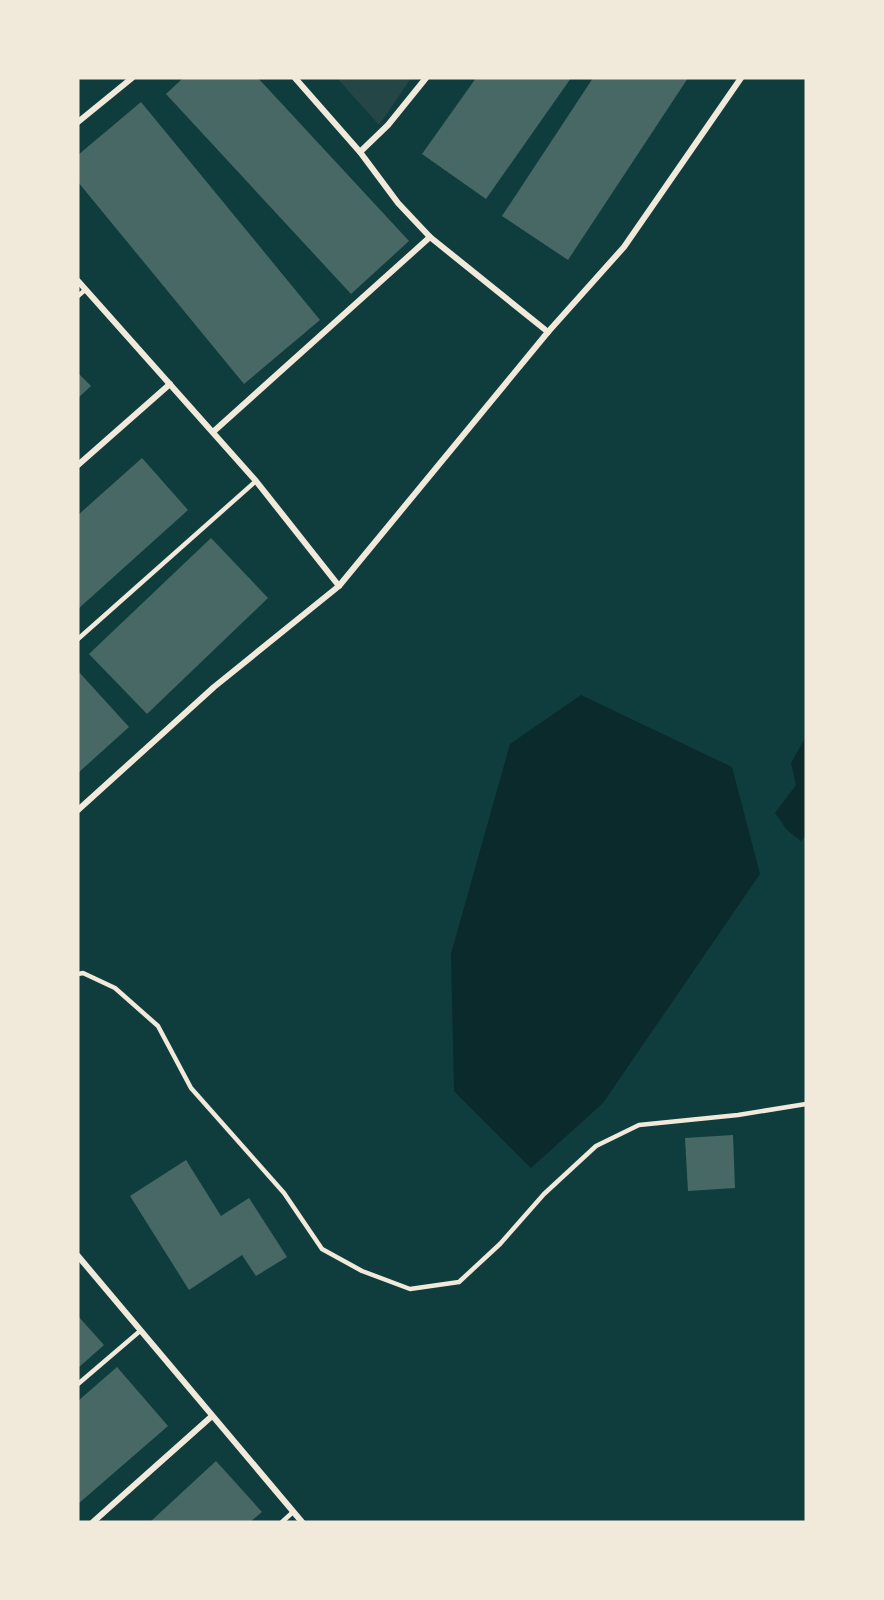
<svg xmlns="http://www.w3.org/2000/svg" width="884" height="1600" viewBox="0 0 884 1600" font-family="Commissioner,sans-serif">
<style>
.green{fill:#244646}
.water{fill:#0a2a2b}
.building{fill:#486865}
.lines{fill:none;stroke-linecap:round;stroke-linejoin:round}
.service{stroke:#f1e9da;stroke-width:4.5}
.minor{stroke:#f1e9da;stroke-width:6}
</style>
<rect width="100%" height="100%" fill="#0f3d3e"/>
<polygon class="green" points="337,78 411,78 379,125"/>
<g class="water">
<polygon points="581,695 732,767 760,874 603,1103 531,1168 454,1091 451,954 510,744"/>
<polygon points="806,736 806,836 801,841 787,830 775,813 796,785 791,763"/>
</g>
<g class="building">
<polygon points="183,78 258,78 409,241 351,294 166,94"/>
<polygon points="476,78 571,78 486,199 422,154"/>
<polygon points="593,78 688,78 568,260 502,216"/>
<polygon points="141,102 320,320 244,384 78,182 78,155"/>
<polygon points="78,373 91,386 78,398"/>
<polygon points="142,458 188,510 78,609 78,515"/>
<polygon points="211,538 268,598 147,714 89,654"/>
<polygon points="78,671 129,727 78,773"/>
<polygon points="733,1135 735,1188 688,1191 685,1138"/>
<polygon points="186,1160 221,1216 249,1198 287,1257 256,1276 242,1255 189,1290 130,1196"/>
<polygon points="78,1316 104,1345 78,1368"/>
<polygon points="117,1367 168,1426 78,1504 78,1401"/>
<polygon points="216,1461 262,1512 250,1522 150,1522"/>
</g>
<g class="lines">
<g class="service">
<polyline points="78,296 85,290"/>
<polyline points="78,639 256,481"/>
<polyline points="78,974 83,973 115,988 158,1026 191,1088 284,1193 322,1249 362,1271 410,1289 459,1282 500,1244 544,1194 596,1146 639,1125 738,1115 806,1104"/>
<polyline points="78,1384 140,1331"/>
<polyline points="282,1522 293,1512"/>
</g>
<g class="minor">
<polyline points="295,78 360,152 398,203 430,237 548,332"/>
<polyline points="78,122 132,78"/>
<polyline points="360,152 388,125 426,78"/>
<polyline points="78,281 256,481 339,586"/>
<polyline points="213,432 430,237"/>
<polyline points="78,465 170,384"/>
<polyline points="78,810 214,687 339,586 548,332 624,247 741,78"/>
<polyline points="78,1256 302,1522"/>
<polyline points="93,1522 212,1416"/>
</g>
</g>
<rect width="884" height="1600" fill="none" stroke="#f1e9da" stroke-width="159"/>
</svg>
